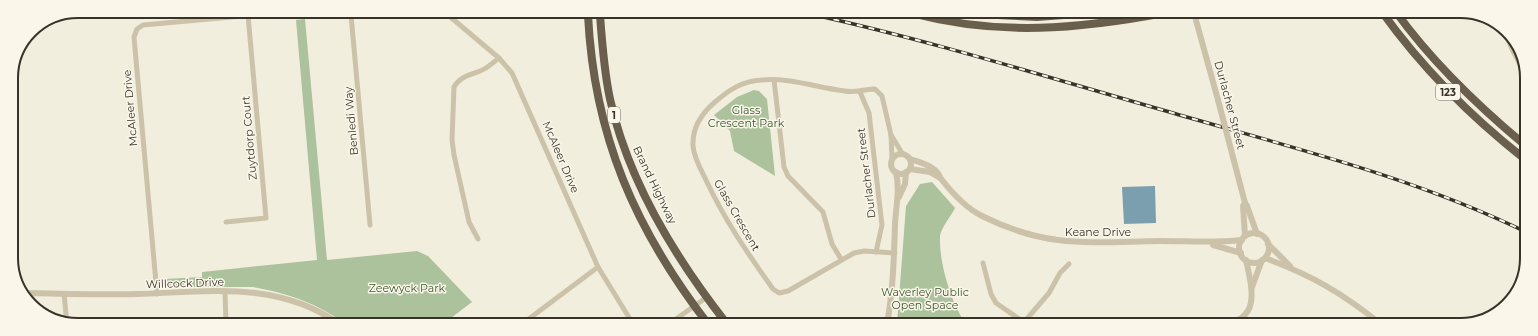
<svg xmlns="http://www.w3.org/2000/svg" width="1538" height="336" viewBox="0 0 1538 336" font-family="Montserrat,sans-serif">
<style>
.green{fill:#abc29d}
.water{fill:#7c9fb0}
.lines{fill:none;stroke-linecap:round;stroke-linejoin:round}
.minor{stroke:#cbc2a9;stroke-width:5}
.tertiary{stroke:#cbc2a9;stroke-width:6}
.trunk{stroke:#6a5e4d;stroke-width:8}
.rail-casing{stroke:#383229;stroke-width:3.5}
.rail{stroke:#faf7ea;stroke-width:2;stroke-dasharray:6;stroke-linecap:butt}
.tertiary-bridge{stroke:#cbc2a9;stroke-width:6}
.labels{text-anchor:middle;stroke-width:3;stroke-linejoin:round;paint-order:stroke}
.shield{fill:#faf7ea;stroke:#726d63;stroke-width:1}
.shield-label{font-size:10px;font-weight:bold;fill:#383229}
.street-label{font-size:11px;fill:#383229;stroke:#faf7ea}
.park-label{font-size:11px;fill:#3c562d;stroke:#faf7ea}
.rim{fill:none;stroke:#383229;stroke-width:2}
</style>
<rect width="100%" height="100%" fill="#f2eedd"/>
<g class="green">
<path d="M305 19 327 260 417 251 428 256 472 302 443 324H345C318 303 286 293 253 287H167L165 279 202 277V272L317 260 296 20Z"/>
<polygon points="754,90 759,91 767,99 775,176 734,151 730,131 714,115 737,97"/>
<path d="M932 182 955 208C951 216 941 228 940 236 939 263 951 303 966 324H897L906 206 920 184Z"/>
</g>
<polygon class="water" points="1155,186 1156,223 1124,224 1122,187"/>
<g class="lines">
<g class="minor">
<polyline points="351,15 370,225"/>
<polyline points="448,15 499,58 512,73 598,267 633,324"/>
<polyline points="774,80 784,167 788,176 823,212 832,244 841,259"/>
<polyline points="860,92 869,113 882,225 876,252"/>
<polyline points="891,135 892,159"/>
<polyline points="226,222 266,218 248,15"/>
<path d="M478 239 469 222 454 155 452 140 454 87C461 74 475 75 486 68 491 65 495 61 499 58"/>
<path d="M895 253 864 251 854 253 788 291 779 293 773 289C748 254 724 219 706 180 701 170 694 158 693 146 692 127 702 113 715 102 729 90 742 81 761 80 789 77 818 88 845 91 856 93 865 89 875 89L882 96 891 135 902 153"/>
<polyline points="983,263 991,294 996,303 1028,325"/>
<polyline points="225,291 226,324"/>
<polyline points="64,294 67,324"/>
<polyline points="157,294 134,37 137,29 143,25 243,16"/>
<polyline points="1025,321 1049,293 1060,273 1069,264"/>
<polyline points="522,324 598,267"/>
<polyline points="669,324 707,297"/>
</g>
<g class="tertiary">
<polyline points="1194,13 1218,100"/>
<polyline points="1504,29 1513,50 1526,75"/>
<circle cx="901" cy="164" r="10"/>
<path d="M910 159C919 162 931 165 937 172 939 174 940 178 942 180 953 194 966 208 982 216 1048 249 1091 242 1160 241 1188 241 1214 243 1242 240"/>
<polyline points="1234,161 1245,203 1247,206 1257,234"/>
<polyline points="910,169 930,172 940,178"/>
<polyline points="899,197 905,184 906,172"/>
<polyline points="1245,203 1243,206 1245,236"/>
<circle cx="1254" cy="248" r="15"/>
<polyline points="1268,244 1290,266"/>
<polyline points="1213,245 1241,253"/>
<path d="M1265 258C1313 276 1342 293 1382 325"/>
<polyline points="1252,287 1262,260"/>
<path d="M24 293C62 294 99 295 137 294 207 292 278 280 339 324"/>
<path d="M887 324C893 291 894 258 895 224 896 205 900 192 896 172"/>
<path d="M1133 325 1153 322 1221 324C1262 321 1252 288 1246 260"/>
</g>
<g class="trunk">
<path d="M1382 12C1423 69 1471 117 1526 160"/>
<path d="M1396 12C1432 62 1478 106 1526 146"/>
<path d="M915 14C999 36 1079 29 1164 13"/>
<polyline points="977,14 1037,17 1090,13"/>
<path d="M588 15C594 136 635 229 708 324"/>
<path d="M600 15C602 43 604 71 610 99 628 181 676 259 727 324"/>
</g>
<g class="rail-casing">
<path id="rail" d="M810 14C933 41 1053 79 1173 113 1293 148 1413 177 1526 232"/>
</g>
<use href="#rail" class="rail"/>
<polyline class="tertiary-bridge" points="1218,100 1234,161"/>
</g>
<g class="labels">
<g class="shield">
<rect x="1436" y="84" width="24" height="16" rx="3"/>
<rect x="608" y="107" width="12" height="16" rx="3"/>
</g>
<g class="shield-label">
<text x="1448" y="96">123</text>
<text x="614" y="119">1</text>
</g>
<g class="street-label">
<text transform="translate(1230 105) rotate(75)" y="4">Durlacher Street</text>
<text transform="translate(130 108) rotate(-95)" y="4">McAleer Drive</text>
<text transform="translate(351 121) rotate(-95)" y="4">Benledi Way</text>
<text transform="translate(249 138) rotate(-95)" y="4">Zuytdorp Court</text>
<text transform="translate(561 157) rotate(67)" y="4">McAleer Drive</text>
<text transform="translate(866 173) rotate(-97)" y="4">Durlacher Street</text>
<text transform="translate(655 185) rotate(64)" y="4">Brand Highway</text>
<text transform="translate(737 215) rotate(60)" y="4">Glass Crescent</text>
<text x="1098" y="236">Keane Drive</text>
<text transform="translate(185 283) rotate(-2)" y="4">Willcock Drive</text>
</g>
<g class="park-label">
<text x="746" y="114">Glass<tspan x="746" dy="13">Crescent Park</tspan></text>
<text x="407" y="292">Zeewyck Park</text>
<text x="925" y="296">Waverley Public<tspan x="925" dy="13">Open Space</tspan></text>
</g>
</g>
<path d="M0 0H1538V336H0ZM78 18H1460A60 60 0 0 1 1520 78V258A60 60 0 0 1 1460 318H78A60 60 0 0 1 18 258V78A60 60 0 0 1 78 18Z" fill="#faf7ea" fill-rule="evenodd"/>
<path class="rim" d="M78 18H1460A60 60 0 0 1 1520 78V258A60 60 0 0 1 1460 318H78A60 60 0 0 1 18 258V78A60 60 0 0 1 78 18Z"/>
</svg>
